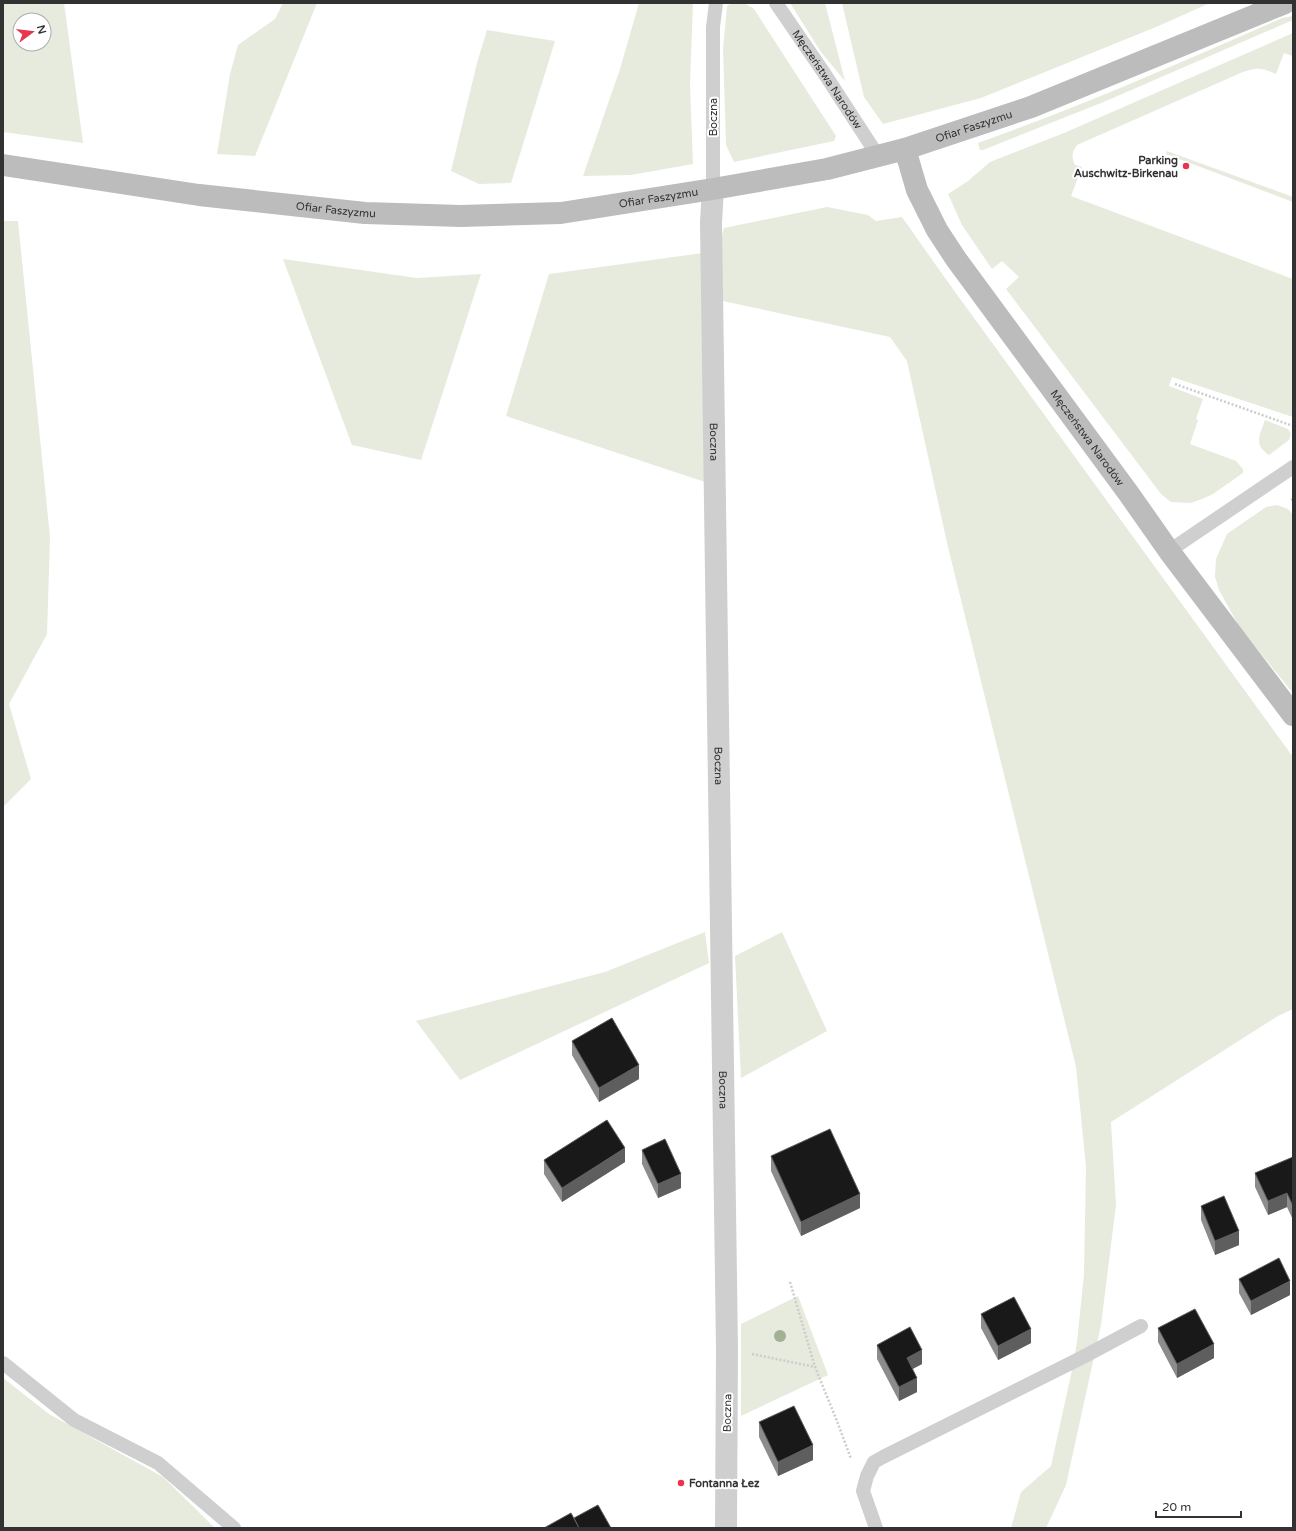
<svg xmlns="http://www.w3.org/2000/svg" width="1296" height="1531" viewBox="0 0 1296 1531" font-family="'Varela Round',sans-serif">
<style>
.green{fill:#e6ebdd;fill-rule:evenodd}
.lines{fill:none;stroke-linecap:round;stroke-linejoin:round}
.path{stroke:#ccc;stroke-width:2.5;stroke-dasharray:2 2;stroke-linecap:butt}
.lane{stroke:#cfcfcf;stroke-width:14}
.street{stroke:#cfcfcf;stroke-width:22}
.secondary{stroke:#bcbcbc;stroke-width:22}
.tree{fill:#a3b095}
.wall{fill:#8c8c8c}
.shaded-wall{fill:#5e5e5e}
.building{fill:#191919;stroke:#5e5e5e}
.poi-dot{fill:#e73550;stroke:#fff;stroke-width:1.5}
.labels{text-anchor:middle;stroke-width:4;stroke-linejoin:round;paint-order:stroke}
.street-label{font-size:11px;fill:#323232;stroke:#fff}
.poi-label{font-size:11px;font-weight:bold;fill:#323232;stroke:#fff;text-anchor:end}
</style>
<rect width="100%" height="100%" fill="#fff"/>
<g class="green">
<path d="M3 3H64L83 143 3 132ZM20 20H44V44H20Z"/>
<polygon points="283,3 317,3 255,156 217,154 230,74 238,45 275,19"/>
<polygon points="639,3 693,3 690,84 693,164 631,175 583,176 620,69"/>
<polygon points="732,3 744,3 754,9 836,136 834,141 734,162 726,145 723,49 727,6"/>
<polygon points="790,3 825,3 845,81 821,52"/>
<polygon points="842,3 1210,3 1156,27 981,98 883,124 864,97"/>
<path d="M1293 16V20L1106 101 983 150H980L978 143C1082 106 1182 62 1282 18Z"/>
<polygon points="487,30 555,41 511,183 479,184 451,171 477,63"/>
<path d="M1293 33V56L1284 53 1276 74C1259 66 1253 68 1236 75L1077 145C1072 152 1071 157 1075 165L1082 167 1071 196 1293 279V417L1172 377 1169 386 1203 399 1196 419 1198 420 1190 444 1236 461 1243 469V473L1213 494 1202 499 1191 503 1171 502 1161 494 1006 289 1019 277 1002 261 992 269 962 225 948 194 968 181 990 162 1064 133Z"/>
<polygon points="1167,151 1293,197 1293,202 1166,154"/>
<polygon points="827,207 868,215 876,221 902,217 945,278 1293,757 1293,1009 1278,1016 1111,1122 1116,1205 1101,1325 1066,1485 1046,1528 1011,1528 1021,1492 1051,1466 1072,1370 1077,1342 1084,1274 1086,1167 1076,1067 948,547 907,361 890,337 723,301 720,244 724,228"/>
<polygon points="3,221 18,221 50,537 47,634 9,704 31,779 3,807"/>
<polygon points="703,253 708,483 506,416 549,274"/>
<polygon points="283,259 417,278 481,274 421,460 352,445"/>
<path d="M1265 420 1288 429 1291 434 1289 440 1269 455C1253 444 1260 435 1265 420Z"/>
<polygon points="1277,505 1288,509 1293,515 1293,693 1240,628 1219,590 1215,577 1216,559 1227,534 1266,507"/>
<polygon points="705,932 709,963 460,1080 416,1021 605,972"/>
<polygon points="782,932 827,1031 741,1078 735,956"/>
<polygon points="798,1296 828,1375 741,1416 741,1324"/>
<polygon points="3,1378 49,1414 163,1477 215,1528 3,1528"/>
</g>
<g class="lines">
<g class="path">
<polyline points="1175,384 1293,426"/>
<polyline points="1291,500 1293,499"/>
<polyline points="790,1282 815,1367 837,1421 851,1459"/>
<polyline points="752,1354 815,1367"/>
</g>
<g class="lane">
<path id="s1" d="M776 3 824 73 878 156"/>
<polyline points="713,189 713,27 716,3"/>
<polyline points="1169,551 1293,467"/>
<polyline points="3,1363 74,1420 158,1463 234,1528"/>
<polyline points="876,1528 863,1491 867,1476 874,1462 883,1457 1083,1357 1141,1326"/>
</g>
<path class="street" id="s2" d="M713 189 711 222 727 1349 726 1528"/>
<g class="secondary">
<path id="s3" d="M905 149 917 190 937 230 956 259 1129 494 1169 551 1293 715"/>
<path id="s4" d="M3 165 199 195 365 213 461 216 561 213 713 189 827 169 905 149 1031 107 1285 3"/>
</g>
</g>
<circle class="tree" cx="780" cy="1336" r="6"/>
<g class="wall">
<polygon points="572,1041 639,1079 599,1102 572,1055"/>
<polygon points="642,1150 681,1188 658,1198 642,1164"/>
<polygon points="771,1156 860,1208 801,1236 771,1171"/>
<polygon points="1293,1157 1293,1220 1287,1207 1268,1215 1255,1187 1255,1173"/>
<polygon points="544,1160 625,1162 562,1202 544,1174"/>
<polygon points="1201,1206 1239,1245 1215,1255 1201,1220"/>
<polygon points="1239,1279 1290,1295 1251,1315 1239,1293"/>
<polygon points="981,1314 1031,1343 998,1360 981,1328"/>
<polygon points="1158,1328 1214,1358 1177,1378 1158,1342"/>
<polygon points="877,1345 922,1364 912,1369 917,1392 899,1401 877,1359"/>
<polygon points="759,1422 813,1460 778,1476 759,1437"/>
</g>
<g class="shaded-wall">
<polygon points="639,1065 639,1079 599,1102 599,1088"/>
<polygon points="625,1148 625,1162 562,1202 562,1188"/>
<polygon points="681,1174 681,1188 658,1198 658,1184"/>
<polygon points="1287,1193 1287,1207 1268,1215 1268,1201"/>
<polygon points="860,1194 860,1208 801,1236 801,1222"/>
<polygon points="1239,1231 1239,1245 1215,1255 1215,1241"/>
<polygon points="1290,1281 1290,1295 1251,1315 1251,1301"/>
<polygon points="1031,1329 1031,1343 998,1360 998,1346"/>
<polygon points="1214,1344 1214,1358 1177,1378 1177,1364"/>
<polygon points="922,1350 922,1364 907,1372 907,1358"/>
<polygon points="917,1378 917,1392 899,1401 899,1387"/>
<polygon points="813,1445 813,1460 778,1476 778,1462"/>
</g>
<g class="building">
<polygon points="612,1018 639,1065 599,1088 572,1041"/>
<polygon points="607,1120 625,1148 562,1188 544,1160"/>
<polygon points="830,1129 860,1194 801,1222 771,1156"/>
<polygon points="665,1139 681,1174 658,1184 642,1150"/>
<polygon points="1293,1157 1293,1206 1287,1193 1268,1201 1255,1173"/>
<polygon points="1224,1196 1239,1231 1215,1241 1201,1206"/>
<polygon points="1279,1258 1290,1281 1251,1301 1239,1279"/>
<polygon points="1014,1297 1031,1329 998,1346 981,1314"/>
<polygon points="1195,1309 1214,1344 1177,1364 1158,1328"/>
<polygon points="910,1327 922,1350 907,1358 917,1378 899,1387 877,1345"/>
<polygon points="794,1406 813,1445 778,1462 759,1422"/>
<polygon points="598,1505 611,1528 579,1528 574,1518"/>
<polygon points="571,1513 579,1528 544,1528"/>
</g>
<g class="poi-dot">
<circle cx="1186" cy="166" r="4"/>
<circle cx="681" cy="1483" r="4"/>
</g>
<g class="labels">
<g class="street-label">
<text dy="4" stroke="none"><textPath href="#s1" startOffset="92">Męczeństwa Narodów</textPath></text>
<text transform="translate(713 117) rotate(-90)" y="4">Boczna</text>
<text dy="4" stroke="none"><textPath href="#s4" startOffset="984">Ofiar Faszyzmu</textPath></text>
<text dy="4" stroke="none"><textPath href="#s4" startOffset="660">Ofiar Faszyzmu</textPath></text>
<text dy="4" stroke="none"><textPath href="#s4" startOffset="336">Ofiar Faszyzmu</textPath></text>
<text dy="4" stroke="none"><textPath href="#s3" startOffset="344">Męczeństwa Narodów</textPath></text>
<text dy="4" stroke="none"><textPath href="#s2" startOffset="253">Boczna</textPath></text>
<text dy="4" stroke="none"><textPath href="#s2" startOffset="577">Boczna</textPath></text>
<text dy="4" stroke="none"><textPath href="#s2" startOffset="901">Boczna</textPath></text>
<text transform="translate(727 1413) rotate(-89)" y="4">Boczna</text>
</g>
<g class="poi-label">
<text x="1178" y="164">Parking<tspan x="1178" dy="13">Auschwitz-Birkenau</tspan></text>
<text x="689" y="1487" text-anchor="start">Fontanna Łez</text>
</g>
</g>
<rect width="1296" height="1531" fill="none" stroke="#323232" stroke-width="8"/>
<g transform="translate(32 32) rotate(75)"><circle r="19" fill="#ffffff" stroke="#adadad"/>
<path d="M0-3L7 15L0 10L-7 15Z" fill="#e73550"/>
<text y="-6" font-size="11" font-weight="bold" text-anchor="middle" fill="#323232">N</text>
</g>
<path d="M1156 1511v6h85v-6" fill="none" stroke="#323232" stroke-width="2"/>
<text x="1162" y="1511" font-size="12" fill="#323232" stroke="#ffffff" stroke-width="3" paint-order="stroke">20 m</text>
</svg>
